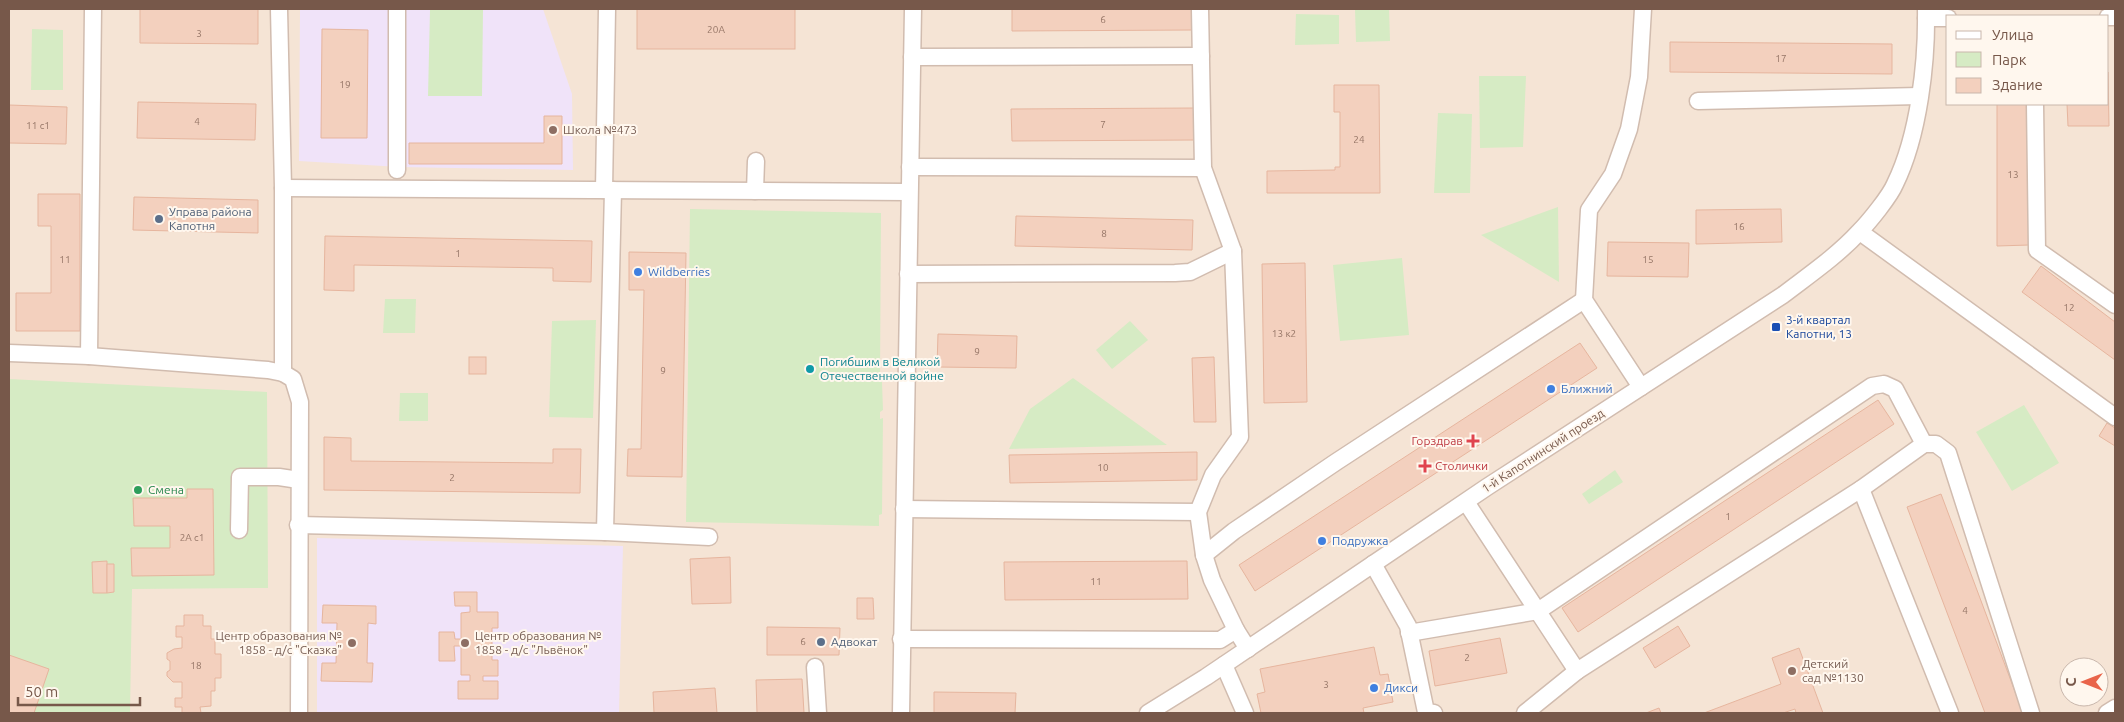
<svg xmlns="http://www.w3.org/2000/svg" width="2124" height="722" viewBox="0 0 2124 722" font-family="Ubuntu,sans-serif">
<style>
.residential{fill:#f5e4d5;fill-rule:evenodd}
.education{fill:#f0e3f9}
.green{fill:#d6ebc4}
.building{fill:#f3d0be;stroke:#e6b59e}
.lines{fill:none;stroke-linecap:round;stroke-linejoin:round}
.minor-casing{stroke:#d1bcaf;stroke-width:19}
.minor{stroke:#fff;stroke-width:16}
.education-dot{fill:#8d6e63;stroke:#fff7ee;stroke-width:2}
.service-dot{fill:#5c6f8a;stroke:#fff7ee;stroke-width:2}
.shop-dot{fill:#3f7fe0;stroke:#fff7ee;stroke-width:2}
.transit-dot{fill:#1a4fb4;stroke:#fff7ee;stroke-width:2}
.culture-dot{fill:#0f9aa8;stroke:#fff7ee;stroke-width:2}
.health-dot{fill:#e0444e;stroke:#fff7ee;stroke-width:2}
.leisure-dot{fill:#2e9e5b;stroke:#fff7ee;stroke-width:2}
.labels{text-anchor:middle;stroke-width:4;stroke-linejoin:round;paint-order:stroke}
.number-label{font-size:10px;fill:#967667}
.education-label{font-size:12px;fill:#785e54;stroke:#fff7ee;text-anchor:start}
.service-label{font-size:12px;fill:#4e5e75;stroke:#fff7ee;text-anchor:start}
.shop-label{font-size:12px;fill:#366cbe;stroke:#fff7ee;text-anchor:start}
.transit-label{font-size:12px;fill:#164399;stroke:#fff7ee;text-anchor:start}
.culture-label{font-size:12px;fill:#0d838f;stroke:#fff7ee;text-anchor:start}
.health-label{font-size:12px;fill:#be3a42;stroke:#fff7ee;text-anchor:end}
.street-label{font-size:12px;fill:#77584a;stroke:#fff7ee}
.leisure-label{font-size:12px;fill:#27864d;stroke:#fff7ee;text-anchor:start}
</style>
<rect width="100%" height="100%" fill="#fdf3e7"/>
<path class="residential" d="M9 9H2115V713H9ZM1948 16H2108V104H1948ZM2069 667H2099V697H2069Z"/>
<g class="education">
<polygon points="300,9 543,9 572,94 573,170 400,167 299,161"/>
<polygon points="317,538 623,546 619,713 317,713"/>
</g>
<g class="green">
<polygon points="1355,9 1389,9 1390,41 1356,42"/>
<polygon points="430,10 483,10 482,96 428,96"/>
<polygon points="1296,14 1339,15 1339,44 1295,45"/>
<polygon points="32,29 63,30 63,90 31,90"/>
<polygon points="1479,76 1526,76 1523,147 1480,148"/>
<polygon points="1438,113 1472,114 1470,193 1434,193"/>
<polygon points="1558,207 1559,282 1481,235"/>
<polygon points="690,209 881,213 880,381 882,382 883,410 880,412 880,419 883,418 882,514 879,515 879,526 686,522"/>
<polygon points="1402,258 1409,335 1340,341 1333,265"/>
<polygon points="385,299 416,299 415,333 383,333"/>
<polygon points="596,320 593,418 549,417 552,321"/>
<polygon points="1130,321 1148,340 1112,369 1096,350"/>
<polygon points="1073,378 1167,445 1009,449 1030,409"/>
<polygon points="9,379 267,392 268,588 132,589 130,713 9,713"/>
<polygon points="400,393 428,393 428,421 399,421"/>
<polygon points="2024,405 2059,463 2012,491 1976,432"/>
<polygon points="1615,470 1623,482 1589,504 1582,494"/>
</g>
<g class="building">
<polygon points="140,9 258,9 258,44 140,43"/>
<rect x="637" y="9" width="158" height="40"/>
<polygon points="1012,9 1193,9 1193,30 1012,31"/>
<polygon points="322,29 368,30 367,138 321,138"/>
<polygon points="1670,42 1892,44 1892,74 1670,72"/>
<polygon points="2108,72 2109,126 2068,126 2067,104 2108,104"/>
<polygon points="1334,85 1379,85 1380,193 1267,193 1267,171 1335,170 1335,167 1340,167 1340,112 1334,112"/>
<polygon points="138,102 256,104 255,140 137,138"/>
<polygon points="1997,104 2028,104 2029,245 1997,246"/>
<polygon points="9,105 67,107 66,144 9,143"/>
<polygon points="1194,108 1195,140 1012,141 1011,109"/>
<polygon points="544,116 562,116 562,164 409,164 409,143 544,143"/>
<polygon points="38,194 80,194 80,331 16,331 16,293 51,293 51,226 38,226"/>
<polygon points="134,197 258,200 258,233 133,230"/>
<polygon points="1781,209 1782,242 1696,244 1696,210"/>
<polygon points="1016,216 1193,220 1192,250 1015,246"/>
<polygon points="325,236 592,241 591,282 553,281 553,268 354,265 354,291 324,290"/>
<polygon points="1608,242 1689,243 1688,277 1607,276"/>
<polygon points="629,252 686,253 682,477 627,476 628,449 641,449 644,290 629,290"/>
<polygon points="1305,263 1307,402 1264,403 1262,264"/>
<polygon points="2041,266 2115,322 2115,360 2022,292"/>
<polygon points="938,334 1017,336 1016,368 937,367"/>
<polygon points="1580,343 1597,368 1255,591 1239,565"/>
<rect x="469" y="357" width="17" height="17"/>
<polygon points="1214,357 1216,422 1194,422 1192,358"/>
<polygon points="1878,400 1894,424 1578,632 1562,608"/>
<polygon points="2107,423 2115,428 2115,446 2099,436"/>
<polygon points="324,437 351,438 351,461 553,463 553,449 581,449 580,493 324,490"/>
<polygon points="1197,452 1197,480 1010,483 1009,455"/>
<polygon points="187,489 213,489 214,575 132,576 131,548 170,548 170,526 134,526 133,498 187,498"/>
<polygon points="1941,494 2023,713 1985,713 1907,507"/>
<polygon points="730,557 731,603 692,604 690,559"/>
<polygon points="107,561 107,593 93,593 92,562"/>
<polygon points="1187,561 1188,599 1005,600 1004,562"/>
<polygon points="107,564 114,564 114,592 107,593"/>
<polygon points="454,592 477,592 477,612 498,612 498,628 492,628 492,660 498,660 498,676 483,676 483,681 498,681 498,699 458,699 458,681 470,681 470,675 461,675 461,646 454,646 455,661 439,661 439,632 454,632 455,639 461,639 461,613 470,612 470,606 455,606"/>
<polygon points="857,598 873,598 874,619 857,619"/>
<polygon points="323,605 376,606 376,624 368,623 367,663 373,663 372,682 321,681 322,663 336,663 337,623 322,623"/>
<polygon points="184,615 203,615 203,626 211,626 211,639 215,639 215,654 221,654 221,678 215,678 215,691 211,691 211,706 200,707 201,713 182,713 182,707 175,707 175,698 182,698 182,682 173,682 167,676 167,672 170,670 170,661 167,659 167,653 174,649 182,648 182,637 176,637 176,626 184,626"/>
<polygon points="1678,626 1690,646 1655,668 1643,648"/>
<polygon points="767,627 840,628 839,655 767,655"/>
<polygon points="1500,638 1507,673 1435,686 1429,651"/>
<polygon points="1374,647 1380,675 1388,674 1393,702 1363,708 1364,713 1261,713 1257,694 1265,692 1260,669"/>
<polygon points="1799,648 1823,713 1796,713 1795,709 1783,713 1704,713 1781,684 1772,658"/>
<polygon points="9,655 49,669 34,713 9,713"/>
<polygon points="802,679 804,713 757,713 756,680"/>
<polygon points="715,688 717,713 654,713 653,692"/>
<polygon points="934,692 1016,693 1015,713 934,713"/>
<polygon points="1659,708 1661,713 1646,713"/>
</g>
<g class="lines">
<g class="minor-casing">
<g id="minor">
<polyline points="279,9 283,188 283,373"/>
<polyline points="1200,9 1203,168 1233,251 1240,437 1213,475 1198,512 1204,555 1212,580 1236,630 1248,649"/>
<polyline points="2108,17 2115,17"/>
<polyline points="1926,18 1948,18"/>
<polyline points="912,57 1201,56"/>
<polyline points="1698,101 1919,96"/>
<polyline points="2035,104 2037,250 2115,305"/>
<polyline points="910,167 1203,168"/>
<polyline points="397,170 397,9"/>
<polyline points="283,188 909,192"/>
<polyline points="604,190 607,9"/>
<polyline points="755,191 756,161"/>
<polyline points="1860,232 2115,417"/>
<polyline points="908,274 1175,273 1190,272 1233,251"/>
<polyline points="9,353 89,356 268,370 283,373 293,379 300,402 299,713"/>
<polyline points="89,356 93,9"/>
<polyline points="1641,387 1584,300 1589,210 1613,174 1629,129 1639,77 1643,9"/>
<polyline points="1861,489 1950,713"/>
<polyline points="1466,502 1577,671 1861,489 1924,444 1936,444 1948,453 2031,713"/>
<polyline points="904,509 1198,512"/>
<polyline points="298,525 605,532 709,537"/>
<polyline points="239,530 240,477 279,477 299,480"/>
<polyline points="605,532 613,190"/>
<polyline points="1204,555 1234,531 1336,462 1584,300"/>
<polyline points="1373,564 1408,626 1426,712 1434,713"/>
<polyline points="1409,633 1538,611 1872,386 1884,384 1895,389 1924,444"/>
<polyline points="901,639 1220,640 1236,630"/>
<polyline points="1224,665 1245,713"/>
<polyline points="815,667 818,713"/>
<polyline points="901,713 913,9"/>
<path d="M1148 713 1206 677 1487 487 1783 295C1809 275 1837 256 1859 232 1869 222 1890 196 1895 184 1919 135 1927 62 1926 9"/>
<polyline points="1525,713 1577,671"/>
<polyline points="2107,713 2115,708"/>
</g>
</g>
<use href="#minor" class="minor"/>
</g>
<g class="education-dot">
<circle cx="553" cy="130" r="5"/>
<circle cx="352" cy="643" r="5"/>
<circle cx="465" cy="643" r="5"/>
<circle cx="1792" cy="671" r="5"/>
</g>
<g class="service-dot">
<circle cx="159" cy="219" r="5"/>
<circle cx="821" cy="642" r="5"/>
</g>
<g class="shop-dot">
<circle cx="638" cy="272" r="5"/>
<circle cx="1551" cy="389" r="5"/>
<circle cx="1322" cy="541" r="5"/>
<circle cx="1374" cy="688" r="5"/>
</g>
<rect class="transit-dot" x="1771" y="322" width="10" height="10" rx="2.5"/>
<circle class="culture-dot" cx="810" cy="369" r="5"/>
<g class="health-dot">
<path d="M1470.5 433.5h5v5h5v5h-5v5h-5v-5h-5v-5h5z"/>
<path d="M1422.5 458.5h5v5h5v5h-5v5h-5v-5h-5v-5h5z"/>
</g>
<circle class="leisure-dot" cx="138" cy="490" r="5"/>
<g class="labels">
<g class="number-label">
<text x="1103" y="23">6</text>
<text x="716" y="33">20А</text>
<text x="199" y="37">3</text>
<text x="1781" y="62">17</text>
<text x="345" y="88">19</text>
<text x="197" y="125">4</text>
<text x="1103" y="128">7</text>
<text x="38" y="129">11 с1</text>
<text x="1359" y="143">24</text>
<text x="2013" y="178">13</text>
<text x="1739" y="230">16</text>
<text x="1104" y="237">8</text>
<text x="458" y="257">1</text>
<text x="65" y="263">11</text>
<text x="1648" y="263">15</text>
<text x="2069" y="311">12</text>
<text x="1284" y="337">13 к2</text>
<text x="977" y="355">9</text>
<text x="663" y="374">9</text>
<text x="1103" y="471">10</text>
<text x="452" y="481">2</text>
<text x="1728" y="520">1</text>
<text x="192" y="541">2А с1</text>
<text x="1096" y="585">11</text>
<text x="1965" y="614">4</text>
<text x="803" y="645">6</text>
<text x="1467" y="661">2</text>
<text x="196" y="669">18</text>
<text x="1326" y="688">3</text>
</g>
<g class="education-label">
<text x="563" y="134">Школа №473</text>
<text x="342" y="640" text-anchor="end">Центр образования №<tspan x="342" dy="14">1858 - д/с "Сказка"</tspan></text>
<text x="475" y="640">Центр образования №<tspan x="475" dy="14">1858 - д/с "Львёнок"</tspan></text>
<text x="1802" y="668">Детский<tspan x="1802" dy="14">сад №1130</tspan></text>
</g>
<g class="service-label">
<text x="169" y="216">Управа района<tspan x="169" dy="14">Капотня</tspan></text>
<text x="831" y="646">Адвокат</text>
</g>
<g class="shop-label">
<text x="648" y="276">Wildberries</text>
<text x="1561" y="393">Ближний</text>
<text x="1332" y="545">Подружка</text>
<text x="1384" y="692">Дикси</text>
</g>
<g class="transit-label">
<text x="1786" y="324">3-й квартал<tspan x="1786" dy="14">Капотни, 13</tspan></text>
</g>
<g class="culture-label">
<text x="820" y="366">Погибшим в Великой<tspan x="820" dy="14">Отечественной войне</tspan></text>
</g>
<g class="health-label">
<text x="1463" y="445">Горздрав</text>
<text x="1435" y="470" text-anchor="start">Столички</text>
</g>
<g class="street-label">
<text transform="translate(1543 451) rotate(-33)" y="4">1-й Капотнинский проезд</text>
</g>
<g class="leisure-label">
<text x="148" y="494">Смена</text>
</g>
</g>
<rect width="2124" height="722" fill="none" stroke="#77584a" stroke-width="20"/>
<rect x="1946" y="15" width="162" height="90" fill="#fff7ee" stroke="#c9b7ac"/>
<rect x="1956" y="31" width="25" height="8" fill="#ffffff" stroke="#c9b7ac"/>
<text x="1992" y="40" font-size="15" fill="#77584a">Улица</text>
<rect x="1956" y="52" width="25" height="15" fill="#d6ebc4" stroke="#c9b7ac"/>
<text x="1992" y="65" font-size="15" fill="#77584a">Парк</text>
<rect x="1956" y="78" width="25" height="15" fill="#f3d0be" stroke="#c9b7ac"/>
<text x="1992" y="90" font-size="15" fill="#77584a">Здание</text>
<g transform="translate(2084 682) rotate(270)"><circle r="24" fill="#fff7ee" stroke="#c9b7ac"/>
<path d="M0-4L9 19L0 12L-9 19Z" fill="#e9644a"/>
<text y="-8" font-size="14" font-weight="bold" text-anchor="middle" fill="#77584a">С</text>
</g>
<path d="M18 697v8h122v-8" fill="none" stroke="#77584a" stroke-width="2.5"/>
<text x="25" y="697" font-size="15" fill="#77584a" stroke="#fff7ee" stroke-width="4" paint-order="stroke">50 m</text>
</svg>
